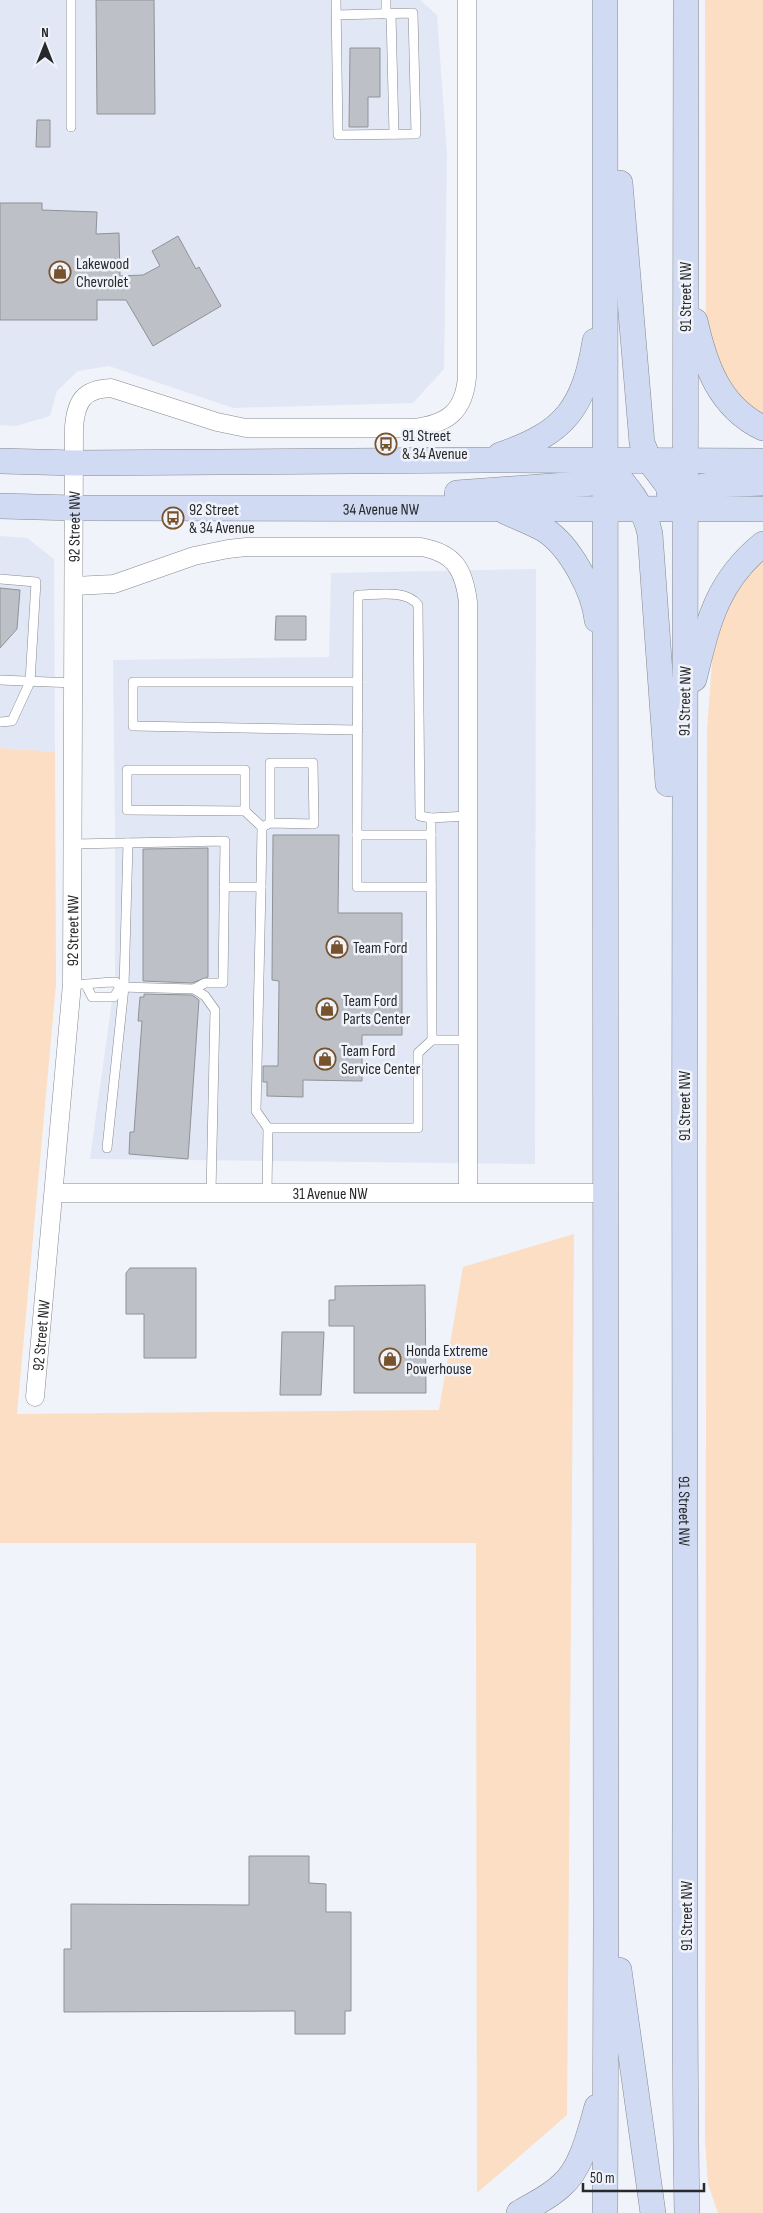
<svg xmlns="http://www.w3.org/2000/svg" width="763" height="2213" viewBox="0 0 763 2213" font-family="'Sofia Sans Condensed',sans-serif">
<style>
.built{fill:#e1e7f4}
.green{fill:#fbdec3}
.building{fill:#bdc0c6;stroke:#8f9297}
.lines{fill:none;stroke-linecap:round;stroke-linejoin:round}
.lane-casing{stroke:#86898f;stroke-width:10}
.street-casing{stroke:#86898f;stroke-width:19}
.secondary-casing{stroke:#86898f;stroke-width:26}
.lane{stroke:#fff;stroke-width:9}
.street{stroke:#fff;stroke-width:18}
.secondary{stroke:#d0daf2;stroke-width:25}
.labels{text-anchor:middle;stroke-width:5;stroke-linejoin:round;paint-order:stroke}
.poi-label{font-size:16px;fill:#28292c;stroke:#f0f3f9;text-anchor:start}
.street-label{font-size:16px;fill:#28292c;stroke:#f0f3f9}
</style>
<rect width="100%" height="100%" fill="#f0f3f9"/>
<g class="built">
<polygon points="0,0 420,0 437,15 447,155 444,369 413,403 233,408 109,366 78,371 57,391 50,416 16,426 0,425"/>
<polygon points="0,536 27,538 54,559 55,752 0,748"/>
<polygon points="536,569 535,1164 90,1159 115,979 115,828 113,660 329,657 331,573"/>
</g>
<g class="green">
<polygon points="705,0 763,0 763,422 727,389 706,321"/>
<polygon points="763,554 763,2213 718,2213 708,2184 705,2139 707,731 713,648 727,603"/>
<polygon points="0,748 55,752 56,984 17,1414 439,1410 463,1267 574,1234 567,2115 477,2193 476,1543 0,1543"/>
</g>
<g class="building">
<polygon points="96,0 154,0 155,114 97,114"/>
<polygon points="350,48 380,48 380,97 368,97 368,127 349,127"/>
<polygon points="37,120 50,120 50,147 36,147"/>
<polygon points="0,203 42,203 42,210 97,212 96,234 119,233 120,276 143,275 160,266 152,251 178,236 196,269 199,267 221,306 153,346 126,300 97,300 97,320 0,320"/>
<polygon points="0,588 20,590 17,629 0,648"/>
<polygon points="276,616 306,616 306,640 275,640"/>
<polygon points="273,835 339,835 338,913 402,913 402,1035 362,1035 362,1081 303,1080 303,1097 267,1096 267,1082 263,1082 263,1066 278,1066 279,981 272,980"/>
<polygon points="208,848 208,977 192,983 143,981 143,849"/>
<polygon points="144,994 192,995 199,1000 188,1159 129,1154 130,1132 134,1132 142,1021 138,1021 140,997 144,997"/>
<polygon points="130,1268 196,1268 196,1358 144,1358 144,1314 126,1314 126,1273"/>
<polygon points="425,1285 426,1393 354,1393 354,1326 329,1326 329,1300 335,1300 335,1286"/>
<polygon points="282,1332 324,1332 321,1395 280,1395"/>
<polygon points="249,1856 309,1856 309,1883 326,1884 326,1912 351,1912 351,2011 345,2011 345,2034 295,2034 295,2011 64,2012 64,1949 71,1949 71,1904 249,1905"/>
</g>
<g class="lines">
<g class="lane-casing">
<g id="lane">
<polyline points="336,0 338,135 416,134 413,13 336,15"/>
<polyline points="386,0 386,14"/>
<polyline points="391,14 394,134"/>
<polyline points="71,127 71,0"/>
<polyline points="0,579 36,582 30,682 12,721 0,722"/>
<polyline points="0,680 74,683"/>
<polyline points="358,730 133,726 133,682 358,682"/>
<polyline points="245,811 245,770 127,770 127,810 245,811 262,827 261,887"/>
<polyline points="262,827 270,823 314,824 313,763 270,763 270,823"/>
<path d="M357 835 358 595C376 595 406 589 418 605L420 816 431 818"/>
<polyline points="431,835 357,835 357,887 431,887"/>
<polyline points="73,844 225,841 223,983 205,983 194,989"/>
<polyline points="224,887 261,887 256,1111 268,1128"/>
<path d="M72 984C87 985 101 982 116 982L120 987"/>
<polyline points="86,985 92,997 114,997 120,987"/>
<polyline points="120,987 194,989 205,996 215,1010 211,1193"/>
<polyline points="432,1040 431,818 468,816"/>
<polyline points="107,1148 124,987 128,843"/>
<polyline points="267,1193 268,1128 418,1128 418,1053 432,1040 468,1040"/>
</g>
</g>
<g class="street-casing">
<g id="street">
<path d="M74 586 114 584 194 556 228 549 246 547H421C455 553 464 570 468 602V1192"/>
<path id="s1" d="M54 1193H606"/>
<path id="s2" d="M35 1397 72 984 74 427C76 402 83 389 111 388L217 422 246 428H414C447 424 464 412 467 377V0"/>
</g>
</g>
<g class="secondary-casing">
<g id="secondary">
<path id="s3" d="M686 0C685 519 684 1038 685 1557 686 1775 683 1994 687 2213"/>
<polyline points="620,183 642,443 650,462 685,508"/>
<path d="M695 321C705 365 719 407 763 428"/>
<path d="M500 455C565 433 584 408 595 341"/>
<polyline points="0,461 75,463 483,460 763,461"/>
<path d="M605 461C624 483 644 505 650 534L668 784"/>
<polyline points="669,492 710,485 763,483"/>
<polyline points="457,493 621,481"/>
<path id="s4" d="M0 506 74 508 763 509"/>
<path d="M506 512C519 518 533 523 545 530 570 546 594 591 597 620"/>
<path d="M694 679C708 623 716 582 763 544"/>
<polyline points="619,1970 653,2213"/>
<path d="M519 2213C534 2204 550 2197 562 2185 582 2168 590 2131 597 2107"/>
<polyline points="605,2213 606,1924 605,0"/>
</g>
</g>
<use href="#lane" class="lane"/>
<use href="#street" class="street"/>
<use href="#secondary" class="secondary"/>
</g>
<defs>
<g id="shop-ring" transform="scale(1.125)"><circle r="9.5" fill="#f0f3f9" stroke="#77522d" stroke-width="1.5"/><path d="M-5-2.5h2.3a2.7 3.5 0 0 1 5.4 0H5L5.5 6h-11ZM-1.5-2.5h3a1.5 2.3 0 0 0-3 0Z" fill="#77522d"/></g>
<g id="bus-ring" transform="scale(1.125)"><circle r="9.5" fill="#f0f3f9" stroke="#77522d" stroke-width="1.5"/><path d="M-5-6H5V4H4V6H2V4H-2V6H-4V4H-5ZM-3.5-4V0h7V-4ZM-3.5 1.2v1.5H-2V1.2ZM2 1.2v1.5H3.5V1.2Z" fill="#77522d"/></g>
</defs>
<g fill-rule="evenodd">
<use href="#shop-ring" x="60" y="272"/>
<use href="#bus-ring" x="386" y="444"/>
<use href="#bus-ring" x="173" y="518"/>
<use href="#shop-ring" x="337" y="947"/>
<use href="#shop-ring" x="327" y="1009"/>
<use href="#shop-ring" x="325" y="1059"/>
<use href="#shop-ring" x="390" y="1359"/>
</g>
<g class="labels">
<g class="poi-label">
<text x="76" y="269">Lakewood<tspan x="76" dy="18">Chevrolet</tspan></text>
<text x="402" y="441">91 Street<tspan x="402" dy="18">&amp; 34 Avenue</tspan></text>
<text x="189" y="515">92 Street<tspan x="189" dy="18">&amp; 34 Avenue</tspan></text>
<text x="353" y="953">Team Ford</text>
<text x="343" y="1006">Team Ford<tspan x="343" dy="18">Parts Center</tspan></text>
<text x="341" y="1056">Team Ford<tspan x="341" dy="18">Service Center</tspan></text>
<text x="406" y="1356">Honda Extreme<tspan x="406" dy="18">Powerhouse</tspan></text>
</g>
<g class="street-label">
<text transform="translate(685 297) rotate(-90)" y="6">91 Street NW</text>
<text dy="6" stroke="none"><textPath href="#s4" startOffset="381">34 Avenue NW</textPath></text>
<text dy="6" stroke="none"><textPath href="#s2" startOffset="872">92 Street NW</textPath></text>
<text transform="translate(684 701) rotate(-89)" y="6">91 Street NW</text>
<text dy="6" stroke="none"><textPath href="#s2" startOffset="468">92 Street NW</textPath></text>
<text transform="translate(684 1106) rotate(-90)" y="6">91 Street NW</text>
<text dy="6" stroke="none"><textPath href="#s1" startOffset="276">31 Avenue NW</textPath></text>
<text dy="6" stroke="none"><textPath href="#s2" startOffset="62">92 Street NW</textPath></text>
<text dy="6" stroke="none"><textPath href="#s3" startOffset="1511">91 Street NW</textPath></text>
<text transform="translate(686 1916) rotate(-90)" y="6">91 Street NW</text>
</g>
</g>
<g transform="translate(45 45)" stroke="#f0f3f9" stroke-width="4" paint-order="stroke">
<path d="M0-4L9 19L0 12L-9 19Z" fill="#28292c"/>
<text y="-8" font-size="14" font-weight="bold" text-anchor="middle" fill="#28292c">N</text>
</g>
<path d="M583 2183v8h121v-8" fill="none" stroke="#28292c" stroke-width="2.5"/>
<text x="590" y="2183" font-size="15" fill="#28292c" stroke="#f0f3f9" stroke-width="4" paint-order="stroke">50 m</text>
</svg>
